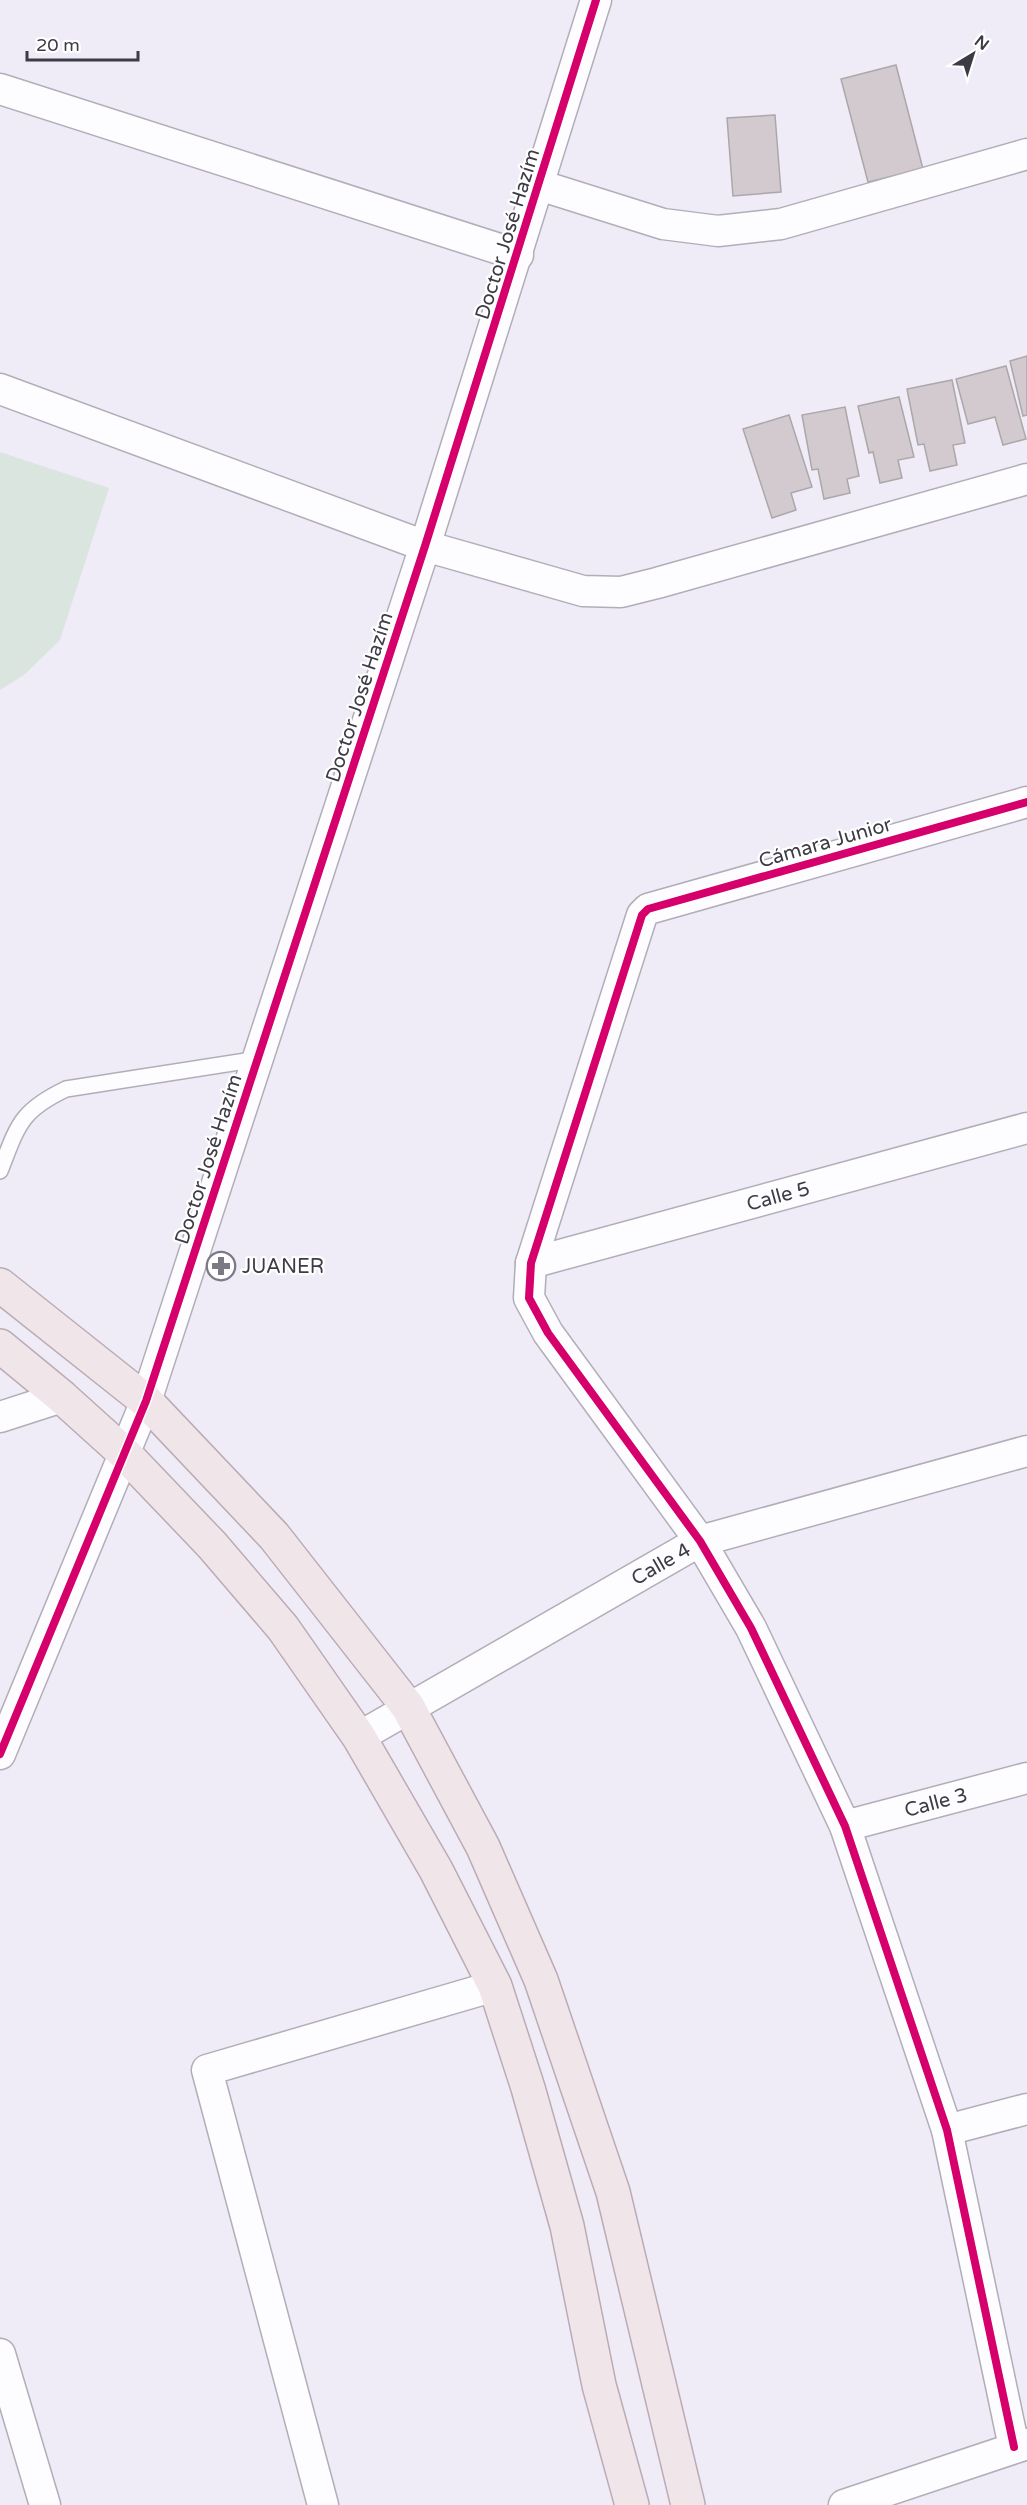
<svg xmlns="http://www.w3.org/2000/svg" width="1027" height="2505" viewBox="0 0 1027 2505" font-family="'Varela Round',sans-serif">
<style>
.green{fill:#dbe5e0}
.building{fill:#d2cace;stroke:#ada7aa;stroke-width:1.5}
.lines{fill:none;stroke-linecap:round;stroke-linejoin:round}
.service-casing{stroke:#b1aeb8;stroke-width:18}
.minor-casing{stroke:#b1aeb8;stroke-width:33}
.primary-casing{stroke:#bbabb4;stroke-width:36}
.service{stroke:#fdfcfe;stroke-width:15}
.minor{stroke:#fdfcfe;stroke-width:30}
.primary{stroke:#f0e6ea;stroke-width:33}
.cycleway-casing{stroke:#fff;stroke-width:11}
.cycleway{stroke:#d6006c;stroke-width:8}
.labels{text-anchor:middle;stroke-width:4.5;stroke-linejoin:round;paint-order:stroke}
.street-label{font-size:20px;fill:#3d3b44;stroke:#fff}
.poi-label{font-size:20px;fill:#3d3b44;stroke:#fff;text-anchor:start}
</style>
<rect width="100%" height="100%" fill="#efecf8"/>
<polygon class="green" points="0,452 109,488 60,640 24,675 0,690"/>
<g class="building">
<polygon points="896,65 923,169 868,182 841,79"/>
<polygon points="775,115 781,192 733,196 727,118"/>
<polygon points="1027,356 1027,415 1023,416 1010,361"/>
<polygon points="1006,366 1026,439 1003,445 995,417 968,424 956,379"/>
<polygon points="952,380 965,443 953,445 957,465 930,471 924,444 918,445 907,389"/>
<polygon points="899,397 914,457 898,460 902,478 880,483 873,452 869,453 858,406"/>
<polygon points="845,407 859,476 847,479 850,493 824,499 818,469 812,470 802,415"/>
<polygon points="789,415 812,487 791,493 796,510 772,518 743,429"/>
</g>
<g class="lines">
<g class="service-casing">
<path id="service" d="M0 1171C18 1125 20 1111 66 1089L258 1059"/>
</g>
<g class="minor-casing">
<g id="minor">
<polyline points="0,89 518,255"/>
<polyline points="539,185 663,224 718,231 781,224 1027,154"/>
<polyline points="0,389 425,546 583,591 621,592 657,583 1027,479"/>
<path id="s1" d="M531 1263 1027 1128"/>
<polyline points="0,1417 62,1397"/>
<path id="s2" d="M359 1737 700 1541 1027 1451"/>
<polyline points="0,1754 146,1401 425,546 596,0"/>
<path id="s3" d="M845 1826 1027 1778"/>
<polyline points="947,2130 1027,2109"/>
<polyline points="0,2354 45,2505"/>
<polyline points="1014,2447 947,2130 845,1826 751,1628 700,1541 548,1333 529,1298 531,1263 642,915 648,909 1027,802"/>
<polyline points="323,2505 207,2070 495,1986"/>
<polyline points="844,2505 1027,2444"/>
</g>
</g>
<g class="primary-casing">
<g id="primary">
<polyline points="0,1285 146,1401 274,1536 408,1707 483,1847 541,1980 613,2192 688,2505"/>
<polyline points="0,1346 62,1397 124,1453 212,1545 283,1628 359,1737 436,1870 495,1986 528,2088 567,2226 599,2385 632,2505"/>
</g>
</g>
<use href="#service" class="service"/>
<use href="#minor" class="minor"/>
<use href="#primary" class="primary"/>
<g class="cycleway-casing">
<g id="cycleway">
<polyline points="0,1754 146,1401 425,546 596,0"/>
<polyline points="1014,2447 947,2130 845,1826 751,1628 700,1541 548,1333 529,1298 531,1263 642,915 648,909 1027,802"/>
</g>
</g>
<use href="#cycleway" class="cycleway"/>
</g>
<defs>
<g id="pharmacy-ring" transform="scale(1.5)"><circle r="9.5" fill="#fff" stroke="#7b7983" stroke-width="1.5"/><path d="M-2-6h4v4h4v4h-4v4h-4v-4h-4v-4h4Z" fill="#7b7983"/></g>
</defs>
<g fill-rule="evenodd">
<use href="#pharmacy-ring" x="221" y="1266"/>
</g>
<g class="labels">
<g class="street-label">
<text transform="translate(507 234) rotate(-73)" y="7">Doctor José Hazím</text>
<text transform="translate(359 697) rotate(-72)" y="7">Doctor José Hazím</text>
<text transform="translate(825 842) rotate(-16)" y="7">Cámara Junior</text>
<text transform="translate(208 1159) rotate(-72)" y="7">Doctor José Hazím</text>
<text dy="7" stroke="none"><textPath href="#s1" startOffset="256">Calle 5</textPath></text>
<text dy="7" stroke="none"><textPath href="#s2" startOffset="348">Calle 4</textPath></text>
<text dy="7" stroke="none"><textPath href="#s3" startOffset="94">Calle 3</textPath></text>
</g>
<g class="poi-label">
<text x="242" y="1273">JUANER</text>
</g>
</g>
<g transform="translate(973 54) rotate(38)" stroke="#ffffff" stroke-width="4.5" paint-order="stroke">
<path d="M0-4.5L10 22L0 15L-10 22Z" fill="#3d3b44"/>
<text y="-9" font-size="16" font-weight="bold" text-anchor="middle" fill="#3d3b44">N</text>
</g>
<path d="M27 51v9h111v-9" fill="none" stroke="#3d3b44" stroke-width="3"/>
<text x="36" y="51" font-size="18" fill="#3d3b44" stroke="#ffffff" stroke-width="4.5" paint-order="stroke">20 m</text>
</svg>
